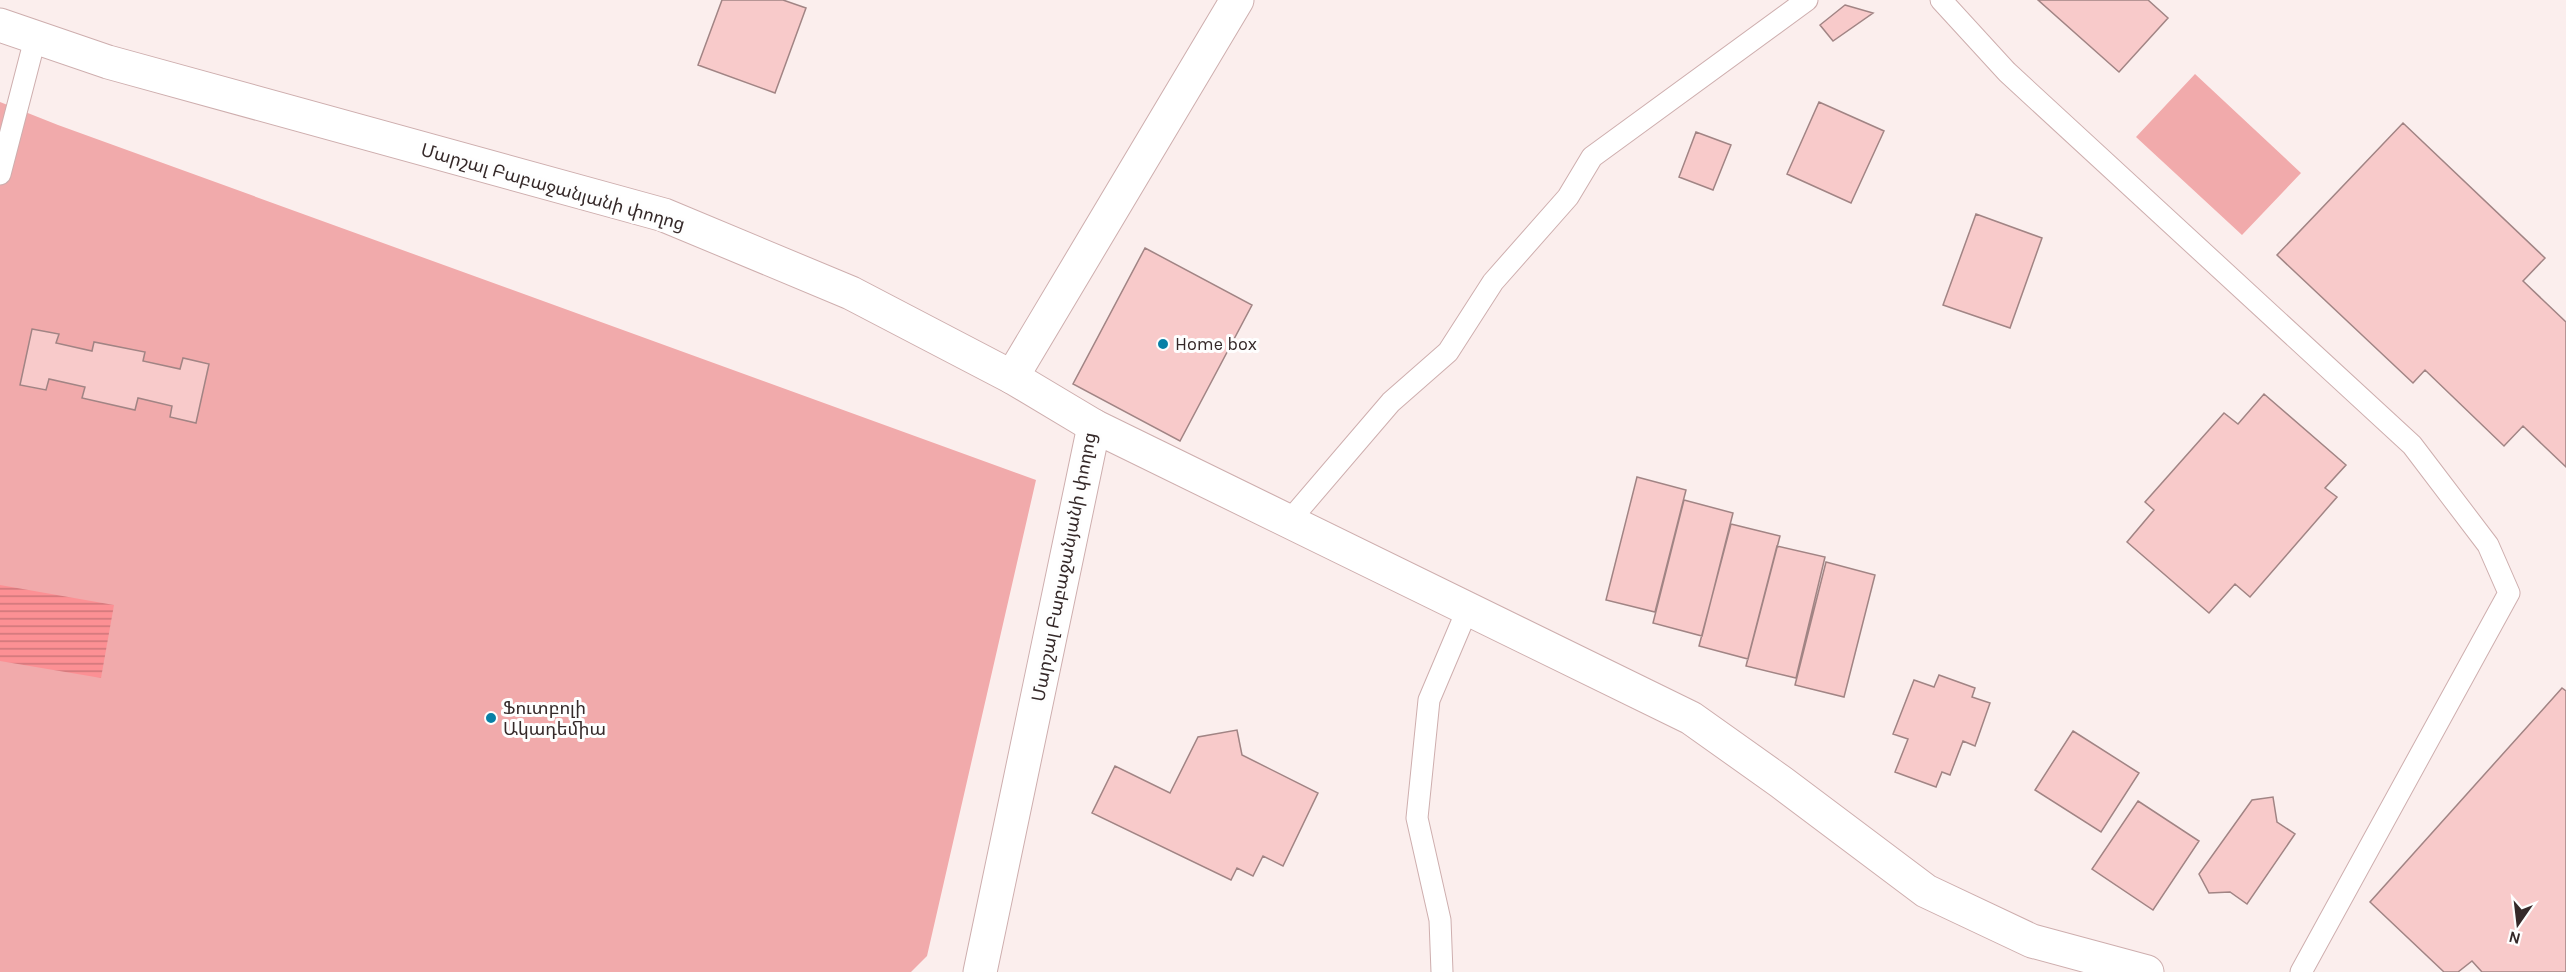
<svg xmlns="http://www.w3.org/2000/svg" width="2566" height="972" font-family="Karla,'Noto Sans Armenian',sans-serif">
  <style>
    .pitch { fill: #f1aaab }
    .water { fill: url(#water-rules) }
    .building { fill: #f8caca; stroke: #a18484; stroke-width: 1.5 }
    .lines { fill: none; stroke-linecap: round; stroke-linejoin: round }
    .lane-casing { stroke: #ceaeae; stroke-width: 23 }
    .street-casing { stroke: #ceaeae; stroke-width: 35 }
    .secondary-casing { stroke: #ceaeae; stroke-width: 35 }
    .lane { stroke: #fff; stroke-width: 21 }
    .street { stroke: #fff; stroke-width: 33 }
    .secondary { stroke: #fff; stroke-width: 33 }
    .poi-dot { fill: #0880a6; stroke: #fefefe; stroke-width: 2 }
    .labels { text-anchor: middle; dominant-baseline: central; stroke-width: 6; stroke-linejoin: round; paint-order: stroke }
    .street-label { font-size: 18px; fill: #352929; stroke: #fefefe }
    .poi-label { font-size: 18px; fill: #352929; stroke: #fefefe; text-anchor: start }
  </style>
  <defs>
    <pattern id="water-rules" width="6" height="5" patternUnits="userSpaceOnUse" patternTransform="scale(1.5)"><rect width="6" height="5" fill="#fc9094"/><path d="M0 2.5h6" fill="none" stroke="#cd7679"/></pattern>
  </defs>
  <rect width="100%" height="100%" fill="#fbeeed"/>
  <path class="pitch" d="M 2195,74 L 2301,173 L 2242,235 L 2136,137 Z
    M 0,102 L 58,125 L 1036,480 L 927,956 L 911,972 L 0,972 Z"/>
  <path class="water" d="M 0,585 L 114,605 L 101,678 L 0,661 Z"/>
  <path class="building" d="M 722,0 L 783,0 L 806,8 L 775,93 L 698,65 Z
    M 2038,0 L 2148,0 L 2168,18 L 2119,72 Z
    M 1845,5 L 1873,13 L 1833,41 L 1820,25 Z
    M 1819,102 L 1884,131 L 1851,203 L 1787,174 Z
    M 2403,123 L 2545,258 L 2523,281 L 2566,322 L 2566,467 L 2523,426 L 2504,446 L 2425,370 L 2413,383 L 2277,255 Z
    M 1696,132 L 1731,145 L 1713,190 L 1679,177 Z
    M 1976,214 L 2042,238 L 2010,328 L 1943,305 Z
    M 1145,248 L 1252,305 L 1180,441 L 1073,384 Z
    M 32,329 L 59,334 L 56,343 L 92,351 L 94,342 L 145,352 L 143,361 L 180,369 L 183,358 L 209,364 L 196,423 L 170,417 L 172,406 L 138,398 L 135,410 L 82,398 L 85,387 L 49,379 L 46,390 L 20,385 Z
    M 2264,394 L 2346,465 L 2325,488 L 2337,497 L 2250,597 L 2235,584 L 2209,613 L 2127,542 L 2154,510 L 2145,502 L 2224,413 L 2238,424 Z
    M 1637,477 L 1686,490 L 1655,612 L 1606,600 Z
    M 1684,500 L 1733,513 L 1702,636 L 1653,623 Z
    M 1731,524 L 1780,536 L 1748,659 L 1699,646 Z
    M 1777,546 L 1825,557 L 1796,678 L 1746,666 Z
    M 1826,562 L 1875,575 L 1844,697 L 1795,685 Z
    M 1939,675 L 1975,688 L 1972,697 L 1990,703 L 1975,746 L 1963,741 L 1950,775 L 1942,772 L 1936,787 L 1895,772 L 1908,739 L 1893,734 L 1914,680 L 1934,687 Z
    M 2562,688 L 2566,691 L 2566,972 L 2482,972 L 2472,961 L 2458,972 L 2444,972 L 2370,902 Z
    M 1237,730 L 1242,755 L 1318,793 L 1283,866 L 1263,856 L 1253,876 L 1237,868 L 1231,880 L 1092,813 L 1115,766 L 1170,793 L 1198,737 Z
    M 2073,731 L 2139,773 L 2101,832 L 2035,790 Z
    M 2273,797 L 2277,822 L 2295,834 L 2247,904 L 2230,892 L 2209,893 L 2199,874 L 2252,800 Z
    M 2138,801 L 2199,841 L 2153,910 L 2092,869 Z"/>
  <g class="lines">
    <g class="lane-casing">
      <path id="lane" d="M 1941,0 L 2007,72 L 2412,445 L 2488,545 L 2509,593 L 2301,972
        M 0,174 L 35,39
        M 1290,520 L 1391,402 L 1448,352 L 1493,282 L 1568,197 L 1592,157 L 1807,0
        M 1442,972 L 1440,920 L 1417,818 L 1429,700 L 1468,608"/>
    </g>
    <g class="street-casing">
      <path id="street" d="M 1012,377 L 1237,0
        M 980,972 L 1094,426 L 1691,718 L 1781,782 L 1926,891 L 2032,941 L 2147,972"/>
    </g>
    <g class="secondary-casing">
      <path id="secondary" d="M 0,25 L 108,62 L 664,215 L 851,293 L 1012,377 L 1094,426"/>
    </g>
    <use href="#lane" class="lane"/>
    <use href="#street" class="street"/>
    <use href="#secondary" class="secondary"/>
  </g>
  <g class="poi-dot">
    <circle cx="1163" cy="344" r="6"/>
    <circle cx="491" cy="718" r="6"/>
  </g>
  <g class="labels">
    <g class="street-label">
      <text transform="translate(553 187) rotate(16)">Մարշալ Բաբաջանյանի փողոց</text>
      <text transform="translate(1064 567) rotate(-79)">Մարշալ Բաբաջանյանի փողոց</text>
    </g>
    <g class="poi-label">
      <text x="1175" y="344">Home box</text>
      <text x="503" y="708">Ֆուտբոլի<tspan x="503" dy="21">Ակադեմիա</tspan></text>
    </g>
  </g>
  <g transform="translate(2518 924) rotate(194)" stroke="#fefefe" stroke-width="4.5" paint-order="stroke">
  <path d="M0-4.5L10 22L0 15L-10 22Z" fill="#352929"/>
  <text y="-9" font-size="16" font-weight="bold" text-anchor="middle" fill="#352929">N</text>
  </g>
</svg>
